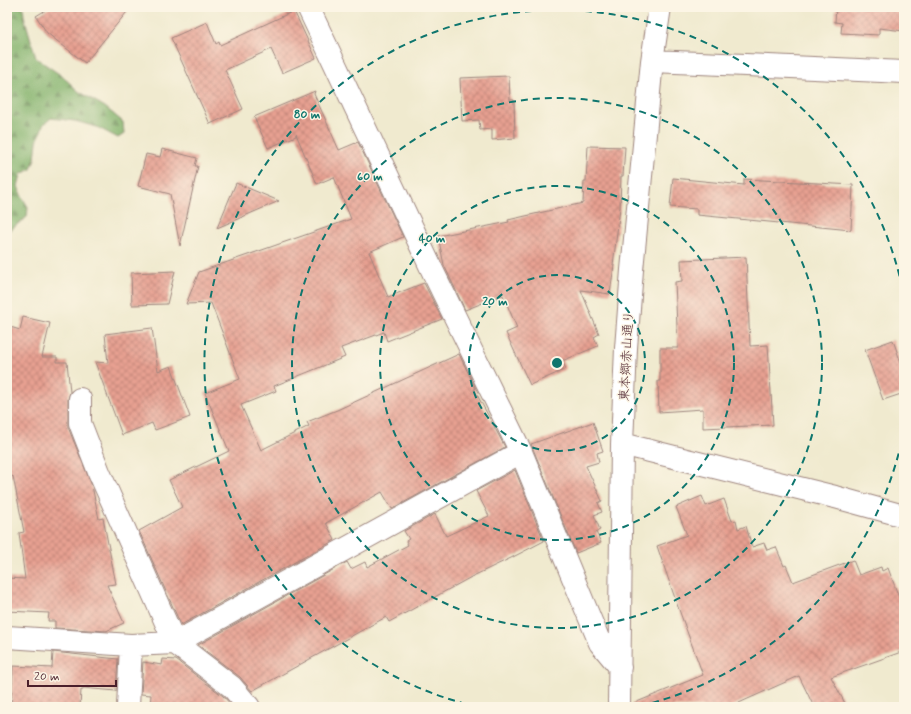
<svg xmlns="http://www.w3.org/2000/svg" width="911" height="714" font-family="Mynerve,'Klee One',sans-serif">
  <style>
    .forest { fill: url(#forest-firs); stroke: #67694c }
    .building { fill: url(#building-cross-hatch) }
    .lines { fill: none; stroke-linecap: round; stroke-linejoin: round }
    .minor-casing { stroke: #9d847d; stroke-width: 24 }
    .minor { stroke: #fff; stroke-width: 22 }
    .ring { fill: none; stroke: #0f766e; stroke-width: 2; stroke-dasharray: 7 5 }
    .labels { text-anchor: middle; dominant-baseline: central; stroke-width: 3; stroke-linejoin: round; paint-order: stroke }
    .street-label { font-size: 13px; fill: #4a1f2b; stroke: #fcf5e5 }
    .centre { fill: #0f766e; stroke: #fcf5e5; stroke-width: 2 }
    .ring-label { font-size: 12px; text-anchor: middle; font-weight: bold; fill: #0f766e; stroke: #fcf5e5; stroke-width: 3; stroke-linejoin: round; paint-order: stroke }
  </style>
  <defs>
    <pattern id="forest-firs" width="22" height="20" patternUnits="userSpaceOnUse"><rect width="22" height="20" fill="#84b36d"/><path d="M5 1l3.5 6h-7zM16 11l3.5 6h-7z" fill="#6e915a"/></pattern>
    <pattern id="building-cross-hatch" width="8" height="8" patternUnits="userSpaceOnUse"><rect width="8" height="8" fill="#e7a091"/><path d="M0 0l8 8M0 8l8-8" fill="none" stroke="#bd8277"/></pattern>
  </defs>
  <rect width="100%" height="100%" fill="#fcf5e5"/>
  <filter id="ink" filterUnits="userSpaceOnUse"><feTurbulence type="fractalNoise" baseFrequency=".025" numOctaves="2"/><feDisplacementMap in="SourceGraphic" scale="8" xChannelSelector="R" yChannelSelector="G"/><feConvolveMatrix kernelMatrix="1 2 1 2 8 2 1 2 1" color-interpolation-filters="sRGB"/></filter>
  <filter id="wash" filterUnits="userSpaceOnUse"><feTurbulence type="fractalNoise" baseFrequency=".012" numOctaves="4" result="noise"/><feDisplacementMap in="SourceGraphic" scale="16" xChannelSelector="R" yChannelSelector="G"/><feGaussianBlur stdDeviation="0.9" result="paint"/><feColorMatrix in="noise" values="0 0 0 0 0 0 0 0 0 0 0 0 0 0 0 0 0 1.4 0 .05"/><feComposite in="paint" operator="in"/></filter>
  <g filter="url(#wash)">
    <rect width="100%" height="100%" fill="#f0eacf"/>
    <path class="forest" d="M 7,7 L 23,7 L 24,16 L 36,58 L 62,76 L 78,91 L 105,107 L 123,122 L 124,134 L 118,138 L 97,127 L 75,121 L 51,118 L 43,125 L 37,142 L 35,159 L 31,169 L 21,174 L 18,186 L 21,195 L 28,207 L 27,217 L 7,232 Z"/>
    <g id="blocks">
      <path class="building" d="M 51,7 L 131,7 L 85,63 L 47,33 L 36,16 Z
        M 836,7 L 904,7 L 904,31 L 879,28 L 879,35 L 841,33 L 842,23 L 835,22 Z
        M 294,11 L 316,58 L 282,73 L 271,49 L 225,70 L 243,109 L 210,124 L 171,38 L 207,22 L 216,44 L 219,42 L 220,45 Z
        M 509,76 L 510,100 L 514,100 L 515,138 L 492,140 L 492,129 L 480,130 L 479,120 L 462,121 L 460,78 Z
        M 315,91 L 314,94 L 339,150 L 358,142 L 403,237 L 369,252 L 388,297 L 424,283 L 442,319 L 387,341 L 384,332 L 341,348 L 345,357 L 274,386 L 276,391 L 241,405 L 261,450 L 309,426 L 307,422 L 337,410 L 459,354 L 476,389 L 474,389 L 505,447 L 392,509 L 382,492 L 326,523 L 335,540 L 181,625 L 139,531 L 182,507 L 169,480 L 229,451 L 205,393 L 240,379 L 211,303 L 186,304 L 199,272 L 351,219 L 334,177 L 317,184 L 296,134 L 296,136 L 268,148 L 254,117 Z
        M 588,146 L 625,147 L 623,176 L 621,176 L 620,208 L 613,265 L 614,265 L 610,294 L 581,290 L 599,334 L 594,337 L 598,346 L 562,361 L 566,369 L 530,385 L 506,333 L 517,328 L 503,295 L 465,310 L 444,265 L 438,236 L 509,222 L 508,220 L 583,203 L 584,181 L 586,181 Z
        M 162,149 L 197,158 L 195,166 L 198,166 L 180,246 L 170,194 L 138,186 L 146,154 L 160,157 Z
        M 673,178 L 744,185 L 744,179 L 853,185 L 851,230 L 697,215 L 697,209 L 670,207 Z
        M 236,183 L 279,201 L 217,228 Z
        M 746,257 L 750,346 L 768,345 L 773,425 L 703,428 L 703,409 L 659,412 L 658,381 L 660,381 L 660,348 L 678,348 L 675,282 L 682,281 L 681,260 Z
        M 175,271 L 167,304 L 132,305 L 131,273 Z
        M 23,317 L 50,323 L 42,357 L 57,357 L 57,362 L 67,362 L 70,392 L 68,399 L 68,427 L 92,486 L 99,519 L 103,518 L 116,584 L 107,585 L 124,623 L 106,631 L 55,628 L 55,621 L 48,621 L 49,613 L 7,611 L 7,578 L 25,579 L 19,533 L 24,532 L 13,476 L 11,477 L 7,464 L 7,326 L 20,330 Z
        M 152,328 L 158,371 L 171,366 L 190,417 L 155,430 L 152,423 L 122,435 L 95,362 L 108,363 L 105,334 Z
        M 893,340 L 904,372 L 904,393 L 883,400 L 865,350 Z
        M 593,422 L 603,451 L 597,453 L 599,462 L 586,466 L 602,501 L 598,503 L 602,512 L 594,515 L 600,530 L 596,532 L 601,543 L 576,553 L 531,444 Z
        M 515,470 L 544,541 L 511,558 L 473,576 L 389,622 L 386,617 L 252,691 L 240,677 L 198,645 L 347,562 L 351,569 L 365,562 L 367,567 L 408,545 L 406,541 L 409,539 L 404,531 L 435,514 L 446,536 L 489,516 L 476,491 Z
        M 702,496 L 706,506 L 724,499 L 732,521 L 736,520 L 738,529 L 746,526 L 752,547 L 764,543 L 767,550 L 776,547 L 784,566 L 786,565 L 793,582 L 853,560 L 859,575 L 881,567 L 882,571 L 888,568 L 904,611 L 904,651 L 831,677 L 847,707 L 814,707 L 799,676 L 730,707 L 632,707 L 632,704 L 703,675 L 678,607 L 657,546 L 687,535 L 676,507 Z
        M 53,652 L 118,659 L 116,691 L 83,688 L 83,690 L 81,690 L 80,707 L 11,707 L 13,666 L 52,668 Z
        M 163,659 L 176,660 L 223,696 L 233,707 L 150,707 L 151,695 L 141,694 L 143,662 L 162,665 Z"/>
    </g>
  </g>
  <g filter="url(#ink)">
    <use href="#blocks" fill-opacity="0" stroke="#9d847d" stroke-width="1"/>
    <g class="lines">
      <g class="minor-casing">
        <path id="minor" d="M 308,7 L 434,274 L 521,452 L 600,643 L 620,667
          M 652,61 L 904,72
          M 80,399 L 80,423 L 99,472 L 175,643 L 232,687 L 249,707
          M 622,444 L 835,497 L 904,516
          M 7,637 L 131,645 L 175,643 L 521,452
          M 128,707 L 131,645
          M 619,707 L 622,444 L 626,348 L 632,270 L 652,61 L 660,7"/>
      </g>
      <use href="#minor" class="minor"/>
    </g>
  </g>
  <g class="ring">
    <circle cx="557" cy="363" r="88"/>
    <circle cx="557" cy="363" r="177"/>
    <circle cx="557" cy="363" r="265"/>
    <path d="M904 430A353 353 0 0 1 636 707M478 707A353 353 0 1 1 904 296"/>
  </g>
  <g class="labels">
    <g class="street-label">
      <text transform="translate(627 356) rotate(-87)">東本郷赤山通り</text>
    </g>
  </g>
  <circle cx="557" cy="363" r="6" class="centre"/>
  <g class="ring-label">
    <text x="307" y="118">80 m</text>
    <text x="370" y="180">60 m</text>
    <text x="432" y="242">40 m</text>
    <text x="495" y="305">20 m</text>
  </g>
  <rect width="911" height="714" fill="none" stroke="#fcf5e5" stroke-width="24"/>
  <path d="M28 680v6h88v-6" fill="none" stroke="#4a1f2b" stroke-width="2"/>
  <text x="34" y="680" font-size="12" fill="#4a1f2b" stroke="#fcf5e5" stroke-width="3" paint-order="stroke">20 m</text>
</svg>
